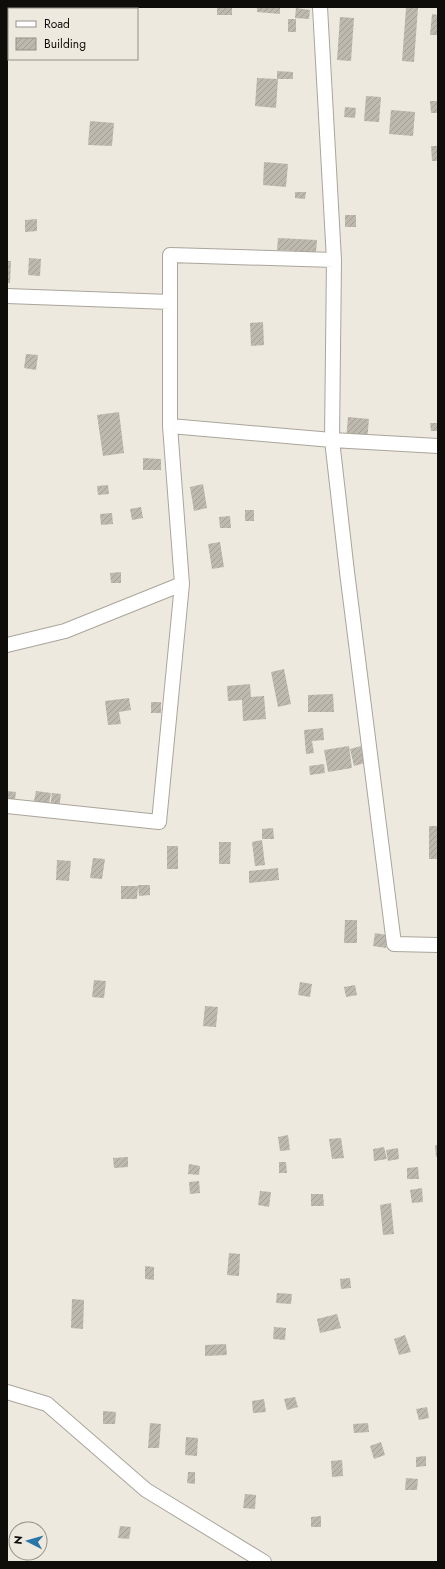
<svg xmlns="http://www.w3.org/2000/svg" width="445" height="1569" font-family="Jost,sans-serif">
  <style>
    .building { fill: url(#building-hatch) }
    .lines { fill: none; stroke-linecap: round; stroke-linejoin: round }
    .street-casing { stroke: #aaa59b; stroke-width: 16 }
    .street { stroke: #fff; stroke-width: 14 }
  </style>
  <defs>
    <pattern id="building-hatch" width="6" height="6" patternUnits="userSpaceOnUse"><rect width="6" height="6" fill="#beb9ae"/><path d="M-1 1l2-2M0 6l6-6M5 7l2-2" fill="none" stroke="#a29e94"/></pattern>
  </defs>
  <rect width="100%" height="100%" fill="#eee9de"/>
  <path class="building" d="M 217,7 L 232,7 L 232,15 L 217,15 Z
    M 257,7 L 280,7 L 280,14 L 257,12 Z
    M 296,8 L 310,10 L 309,19 L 295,18 Z
    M 406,8 L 418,8 L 414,62 L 402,61 Z
    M 432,14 L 438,15 L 438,35 L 430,35 Z
    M 340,17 L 354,18 L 351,61 L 337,60 Z
    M 288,19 L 296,19 L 296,32 L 288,32 Z
    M 277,71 L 293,72 L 293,79 L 277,79 Z
    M 257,78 L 278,79 L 276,108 L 255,106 Z
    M 366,96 L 381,97 L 379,122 L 364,121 Z
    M 430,101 L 438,101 L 438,113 L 431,113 Z
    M 345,107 L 356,108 L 355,118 L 344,117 Z
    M 391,110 L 415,112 L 413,136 L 389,134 Z
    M 90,121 L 114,123 L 112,146 L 88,145 Z
    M 431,146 L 438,146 L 438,161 L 432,161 Z
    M 264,162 L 288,164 L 286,187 L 263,185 Z
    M 295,192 L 306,192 L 305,199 L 295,198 Z
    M 345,215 L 356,215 L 356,227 L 345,227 Z
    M 37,219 L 37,231 L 25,232 L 25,220 Z
    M 278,238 L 317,240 L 316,252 L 277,250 Z
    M 29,258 L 41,259 L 40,276 L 28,275 Z
    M 7,261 L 11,261 L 10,283 L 7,283 Z
    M 263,322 L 264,345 L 251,346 L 250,323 Z
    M 26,354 L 38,355 L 36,370 L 24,368 Z
    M 119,412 L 124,453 L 103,456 L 97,415 Z
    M 348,417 L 369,419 L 367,441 L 346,440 Z
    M 430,423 L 438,423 L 438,431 L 431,431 Z
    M 143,458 L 161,459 L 161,470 L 143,470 Z
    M 203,484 L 207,508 L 194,511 L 190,487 Z
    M 108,485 L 109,494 L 98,495 L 97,486 Z
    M 141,507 L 143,518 L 132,520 L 130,509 Z
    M 245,510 L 254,510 L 254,521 L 245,521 Z
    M 112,513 L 113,524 L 101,525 L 100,514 Z
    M 230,516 L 231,528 L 220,528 L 219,517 Z
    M 220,542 L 224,567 L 212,569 L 208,544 Z
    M 121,572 L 121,583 L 111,583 L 110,573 Z
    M 284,669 L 291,704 L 278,707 L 271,672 Z
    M 250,684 L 251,697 L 264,696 L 266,719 L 243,721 L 242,700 L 228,701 L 227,686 Z
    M 333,694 L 334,712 L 308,712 L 308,695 Z
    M 129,698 L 131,710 L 119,712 L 121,724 L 108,725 L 105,701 Z
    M 151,702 L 161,702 L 161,713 L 151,713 Z
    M 323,728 L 324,740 L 312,741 L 314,753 L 306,754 L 304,730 Z
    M 349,746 L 352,768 L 328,772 L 324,750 Z
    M 361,746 L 365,763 L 354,766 L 350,749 Z
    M 324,764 L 325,773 L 310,775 L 309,766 Z
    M 7,791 L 16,792 L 14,807 L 7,806 Z
    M 36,791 L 51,793 L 48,809 L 33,806 Z
    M 52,793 L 61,794 L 59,809 L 50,808 Z
    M 429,826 L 438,826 L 438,859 L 429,859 Z
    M 273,828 L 274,839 L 262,839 L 262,829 Z
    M 262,840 L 265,865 L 255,866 L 252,842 Z
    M 219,842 L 231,842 L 230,864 L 219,864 Z
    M 167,846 L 178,846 L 178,869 L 167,869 Z
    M 93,858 L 105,859 L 102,879 L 90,878 Z
    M 57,860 L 71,861 L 69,881 L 56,880 Z
    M 278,868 L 279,880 L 249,883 L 249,871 Z
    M 138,885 L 150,885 L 150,895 L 139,896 Z
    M 121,886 L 138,886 L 137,899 L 121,899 Z
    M 345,920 L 357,920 L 357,943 L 344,943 Z
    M 375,933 L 387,935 L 386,948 L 373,946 Z
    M 94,980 L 106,981 L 104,998 L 92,997 Z
    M 300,982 L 312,984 L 310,997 L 298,995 Z
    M 355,985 L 357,995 L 346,997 L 344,987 Z
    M 205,1006 L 218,1007 L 216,1027 L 203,1026 Z
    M 288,1135 L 290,1150 L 280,1151 L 278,1137 Z
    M 341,1138 L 344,1158 L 332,1159 L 329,1139 Z
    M 435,1145 L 438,1145 L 438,1157 L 436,1157 Z
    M 384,1147 L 387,1159 L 374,1161 L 373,1149 Z
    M 398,1148 L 399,1159 L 388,1161 L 386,1150 Z
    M 128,1157 L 128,1167 L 114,1168 L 113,1158 Z
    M 279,1162 L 286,1162 L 287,1173 L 279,1173 Z
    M 189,1164 L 200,1166 L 199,1175 L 188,1174 Z
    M 418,1167 L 419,1179 L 407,1179 L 407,1168 Z
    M 199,1181 L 200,1193 L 190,1194 L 189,1182 Z
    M 422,1188 L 423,1202 L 412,1203 L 410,1190 Z
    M 260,1191 L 271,1192 L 269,1207 L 258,1205 Z
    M 311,1194 L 323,1194 L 324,1206 L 311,1206 Z
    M 391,1203 L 394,1234 L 383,1235 L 380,1205 Z
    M 229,1253 L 240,1254 L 239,1276 L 227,1275 Z
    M 145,1266 L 154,1267 L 154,1280 L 145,1279 Z
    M 350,1278 L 351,1288 L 341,1289 L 340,1279 Z
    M 277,1293 L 292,1294 L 291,1304 L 276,1303 Z
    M 72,1299 L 84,1300 L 83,1329 L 71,1328 Z
    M 337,1314 L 341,1328 L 320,1333 L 317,1319 Z
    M 274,1327 L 286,1328 L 285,1340 L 273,1339 Z
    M 405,1335 L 411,1352 L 399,1355 L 394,1339 Z
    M 226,1344 L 227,1355 L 205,1356 L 205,1345 Z
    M 295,1397 L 298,1407 L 287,1410 L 284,1399 Z
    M 264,1399 L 266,1412 L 253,1413 L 252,1401 Z
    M 427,1407 L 429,1418 L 419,1420 L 416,1409 Z
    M 103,1411 L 116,1412 L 115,1424 L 103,1424 Z
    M 150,1423 L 161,1424 L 159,1448 L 148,1448 Z
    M 368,1423 L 369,1432 L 354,1433 L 353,1424 Z
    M 186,1437 L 198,1438 L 197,1456 L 185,1455 Z
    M 381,1442 L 385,1455 L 374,1459 L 370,1446 Z
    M 426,1456 L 426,1466 L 416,1467 L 416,1457 Z
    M 342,1460 L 343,1476 L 332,1477 L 331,1461 Z
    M 188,1472 L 195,1472 L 195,1484 L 187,1483 Z
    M 406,1478 L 418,1479 L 417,1490 L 405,1490 Z
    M 245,1494 L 256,1495 L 255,1509 L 243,1508 Z
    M 321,1516 L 321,1527 L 311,1527 L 311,1517 Z
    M 120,1526 L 131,1527 L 129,1539 L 118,1538 Z"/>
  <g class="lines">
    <g class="street-casing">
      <path id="street" d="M 320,7 L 334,260 L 332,440 L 347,572 L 394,944 L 438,945
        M 7,296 L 170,302
        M 170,426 L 332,440 L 438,446
        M 7,645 L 65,631 L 182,584
        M 7,806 L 159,822 L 182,584 L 170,426 L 170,255 L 334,260
        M 7,1392 L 47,1404 L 146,1490 L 264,1562"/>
    </g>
    <use href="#street" class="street"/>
  </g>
  <rect width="445" height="1569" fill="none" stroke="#0e0d09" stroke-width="16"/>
  <rect x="8" y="8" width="130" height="52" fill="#eee9de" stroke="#949189"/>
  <rect x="16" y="21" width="20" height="6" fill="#ffffff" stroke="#949189"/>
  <text x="44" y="28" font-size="12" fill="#0e0d09">Road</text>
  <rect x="16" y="38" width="20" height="12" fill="url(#building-hatch)" stroke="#949189"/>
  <text x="44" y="48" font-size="12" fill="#0e0d09">Building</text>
  <g transform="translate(28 1541) rotate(276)"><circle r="19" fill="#eee9de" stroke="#949189"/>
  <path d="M0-3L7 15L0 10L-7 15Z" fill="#2875a7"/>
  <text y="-6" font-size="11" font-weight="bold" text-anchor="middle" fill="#0e0d09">N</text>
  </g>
</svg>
